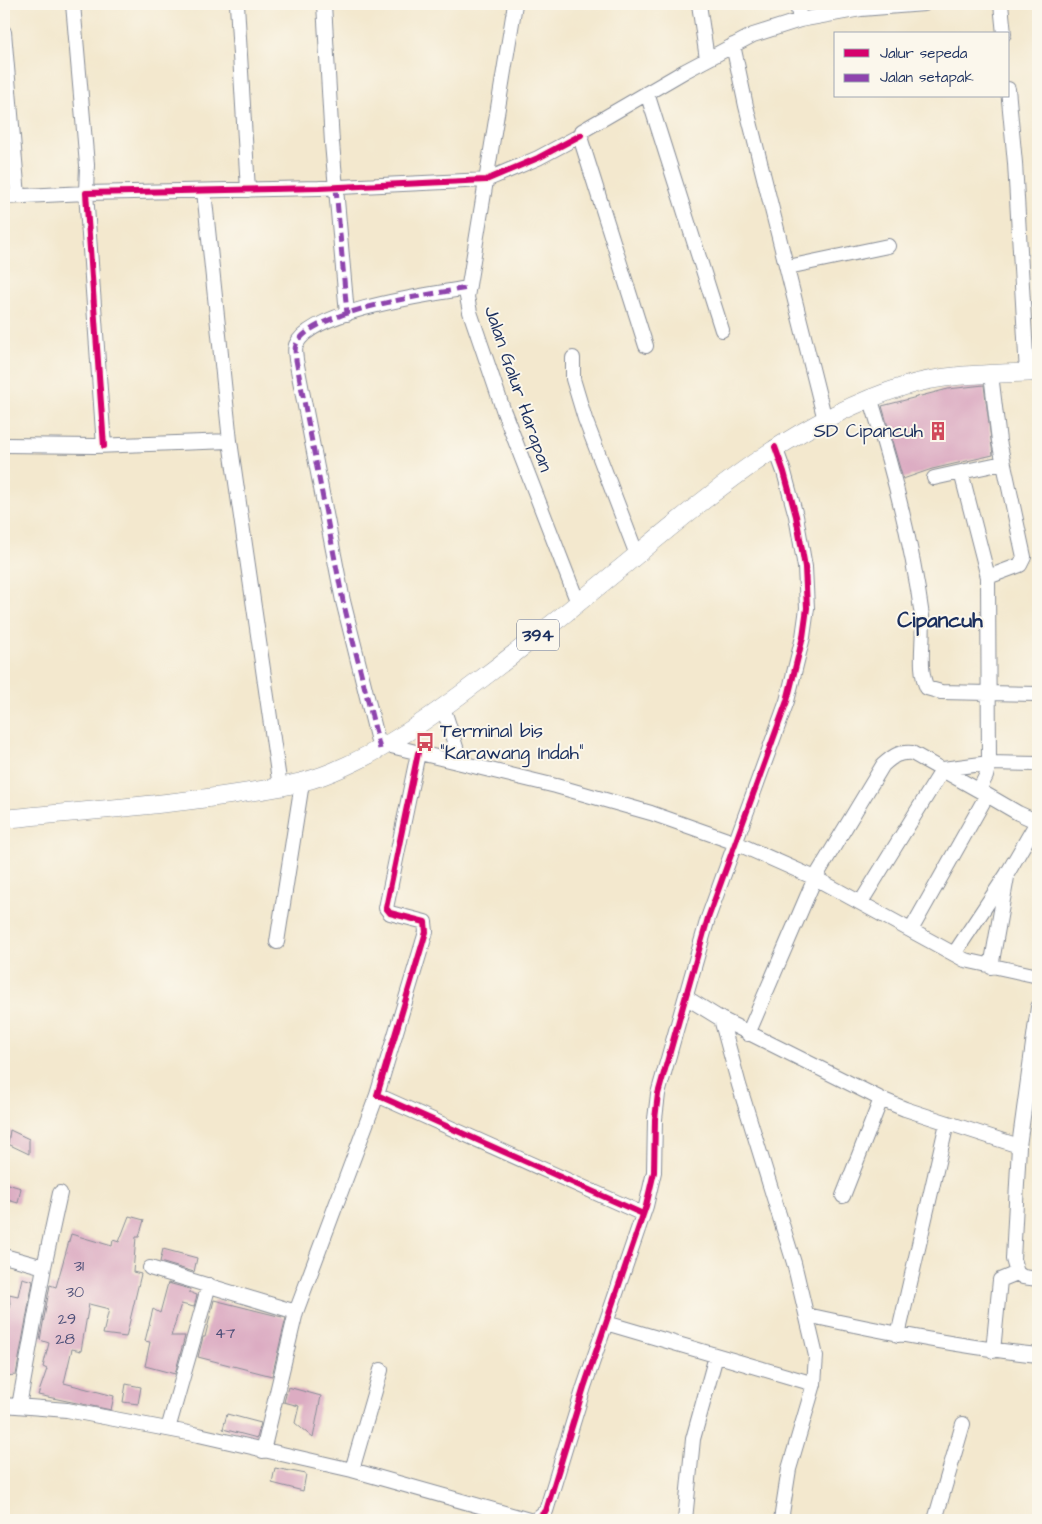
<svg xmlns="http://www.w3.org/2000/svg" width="1042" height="1524" font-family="'Architects Daughter',sans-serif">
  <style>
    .building { fill: #dcacc2 }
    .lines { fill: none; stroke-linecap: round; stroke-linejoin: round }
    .minor-casing { stroke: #878c96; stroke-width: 16 }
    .major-casing { stroke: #878c96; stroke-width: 19 }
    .minor { stroke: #fff; stroke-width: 14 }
    .major { stroke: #fff; stroke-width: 18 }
    .quiet { stroke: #8e44ad; stroke-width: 5; stroke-dasharray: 10 5; stroke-linecap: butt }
    .cycleway-casing { stroke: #fbf7ec; stroke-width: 9 }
    .cycleway { stroke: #d6006c; stroke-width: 6 }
    .labels { text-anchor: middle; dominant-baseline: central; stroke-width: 4; stroke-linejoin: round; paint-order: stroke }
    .number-label { font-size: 16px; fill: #4b4e77 }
    .shield { fill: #fbf7ec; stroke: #5e6b89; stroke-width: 1 }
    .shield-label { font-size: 18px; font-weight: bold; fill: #1b2f5e }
    .street-label { font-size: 19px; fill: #1b2f5e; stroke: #fbf7ec }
    .poi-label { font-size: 19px; fill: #1b2f5e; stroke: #fbf7ec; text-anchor: end }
    .quarter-label { font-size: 21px; font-weight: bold; fill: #1b2f5e; stroke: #fbf7ec }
  </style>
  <rect width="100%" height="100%" fill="#fbf7ec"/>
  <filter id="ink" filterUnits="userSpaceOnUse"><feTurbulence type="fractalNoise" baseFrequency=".02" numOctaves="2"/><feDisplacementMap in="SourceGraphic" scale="10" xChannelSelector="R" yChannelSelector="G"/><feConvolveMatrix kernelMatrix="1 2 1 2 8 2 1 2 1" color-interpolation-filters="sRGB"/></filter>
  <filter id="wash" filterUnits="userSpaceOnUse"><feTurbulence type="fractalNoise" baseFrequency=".0096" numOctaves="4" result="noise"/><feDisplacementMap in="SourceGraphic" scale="20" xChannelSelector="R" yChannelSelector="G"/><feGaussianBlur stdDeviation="1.12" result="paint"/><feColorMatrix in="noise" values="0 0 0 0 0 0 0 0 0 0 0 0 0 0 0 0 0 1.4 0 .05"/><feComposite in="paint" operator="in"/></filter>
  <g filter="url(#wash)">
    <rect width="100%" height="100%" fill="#f3e8ce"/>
    <g id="blocks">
      <path class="building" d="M 984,385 L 993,455 L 932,469 L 903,479 L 882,406 L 948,389 Z
        M 10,1130 L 29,1139 L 29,1154 L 8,1144 Z
        M 4,1183 L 21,1188 L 18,1203 L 4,1199 Z
        M 129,1216 L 144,1220 L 139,1237 L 136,1237 L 133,1272 L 141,1274 L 126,1337 L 103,1334 L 109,1309 L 89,1304 L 81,1351 L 72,1349 L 64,1383 L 114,1396 L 111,1410 L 38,1395 L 47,1369 L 43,1367 L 49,1343 L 40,1340 L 50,1285 L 56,1287 L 71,1234 L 112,1246 L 113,1240 L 119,1242 Z
        M 163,1249 L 197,1258 L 194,1272 L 160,1262 Z
        M 22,1278 L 33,1281 L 16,1375 L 4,1376 L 4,1326 L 10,1304 L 9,1294 L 18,1296 Z
        M 168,1283 L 190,1289 L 189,1292 L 197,1295 L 194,1307 L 181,1304 L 171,1336 L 185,1336 L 175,1374 L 145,1366 L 150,1342 L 145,1341 L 153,1309 L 160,1313 Z
        M 214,1300 L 286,1318 L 272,1376 L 198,1357 L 203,1337 L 205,1337 Z
        M 126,1384 L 141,1387 L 138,1404 L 123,1402 Z
        M 288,1387 L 321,1396 L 313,1438 L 295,1423 L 299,1406 L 284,1402 Z
        M 227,1414 L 261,1423 L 257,1438 L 223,1429 Z
        M 275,1468 L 306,1474 L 303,1491 L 272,1483 Z"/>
    </g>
  </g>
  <g filter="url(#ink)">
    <use href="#blocks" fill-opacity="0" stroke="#878c96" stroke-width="1"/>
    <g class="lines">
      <g class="minor-casing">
        <path id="minor" d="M 237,4 L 248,190
          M 324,4 L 332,143 L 347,314
          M 515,4 L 467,297 L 470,312 L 504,412 L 578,603
          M 699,4 L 707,59
          M 797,4 L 800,20
          M 1001,4 L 1004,34
          M 4,32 L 18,196
          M 733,45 L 746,106 L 825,420
          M 1008,89 L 1015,163 L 1027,373
          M 647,93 L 722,330
          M 204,191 L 230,441 L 280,787
          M 4,197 L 86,193 L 87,165 L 73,4
          M 788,267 L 888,246
          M 646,346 L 581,140 L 582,131 L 685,71 L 753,35 L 800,20 L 861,9 L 924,4
          M 573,358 L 573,379 L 585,419 L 637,555
          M 871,400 C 893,470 912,543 922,616 C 925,639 917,667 927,688 L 941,692 L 1038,694
          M 4,445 L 95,446 L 230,441
          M 104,446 L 86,193 L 319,188 L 486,180 L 538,158 L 581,135
          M 934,478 L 961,472
          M 988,577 L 961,472 L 1003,463
          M 387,745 L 461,763 L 443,707
          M 380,749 L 343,601 L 296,360 C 296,356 294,350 296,345 C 311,310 432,294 468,288
          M 418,753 L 386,908 L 390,913 L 425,922 L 426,932 L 377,1095 L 643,1214
          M 461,763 L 556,786 L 651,813 L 736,843 L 815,878 L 965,960 L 1038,976
          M 979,790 L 986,776 L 989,763 L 988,577 L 1020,565 L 1024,557 L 999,441 L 991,374
          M 861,902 L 943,769 L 989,763 L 1038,764
          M 911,930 L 987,795 L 1018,813 L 1038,822
          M 277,942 L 302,783
          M 954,954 L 1007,874 L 1037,822
          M 991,967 L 1007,877
          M 687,998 L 721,1019 L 881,1099 L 905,1109 L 1019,1146
          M 1038,1007 L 1019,1146 L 1013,1259 L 1017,1273 L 1023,1277 L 1038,1279
          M 721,1019 L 739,1085 L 794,1263 L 816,1356 L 814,1384 L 789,1469 L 781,1520
          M 748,1034 L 815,878 L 883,765 C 893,756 898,752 912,753 L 987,795
          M 843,1196 L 881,1099
          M 4,1256 L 44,1267 L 19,1406
          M 44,1267 L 60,1193
          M 150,1268 L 296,1312 L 263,1451
          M 296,1312 L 377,1095
          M 807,1315 C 884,1332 960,1347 1038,1355
          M 606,1323 L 814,1384
          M 898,1335 L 947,1123
          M 993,1351 L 1000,1280 L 1017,1273
          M 4,1405 L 67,1410 L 199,1435 L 352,1470 L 529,1520
          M 168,1429 L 209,1285
          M 352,1470 L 381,1370
          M 535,1520 L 546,1511 L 584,1387 L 646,1206 L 654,1172 L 655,1119 L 658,1094 L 708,918 L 787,701 L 803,637 L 807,608 L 805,567 L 796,516 L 784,472 L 775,447
          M 685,1520 L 693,1439 L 716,1356
          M 935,1520 L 963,1424"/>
      </g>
      <g class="major-casing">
        <path id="major" d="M 4,819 C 81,811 159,806 236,794 C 268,789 301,785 332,772 C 386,750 434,715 480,680 C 530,642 579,603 627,563 C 713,492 796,420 905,386 C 948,373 994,374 1038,372"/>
      </g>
      <use href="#minor" class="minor"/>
      <use href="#major" class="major"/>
      <path class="quiet" d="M 336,188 L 347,314
        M 380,749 L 343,601 L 296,360 C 296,356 294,350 296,345 C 311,310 432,294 468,288"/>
      <g class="cycleway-casing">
        <path id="cycleway" d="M 104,446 L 86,193 L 319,188 L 486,180 L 538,158 L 581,135
          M 418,753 L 386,908 L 390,913 L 425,922 L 426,932 L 377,1095 L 643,1214
          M 535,1520 L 546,1511 L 584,1387 L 646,1206 L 654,1172 L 655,1119 L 658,1094 L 708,918 L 787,701 L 803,637 L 807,608 L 805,567 L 796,516 L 784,472 L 775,447"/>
      </g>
      <use href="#cycleway" class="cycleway"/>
    </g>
  </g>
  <defs>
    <g id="building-bare" transform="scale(1.5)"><path d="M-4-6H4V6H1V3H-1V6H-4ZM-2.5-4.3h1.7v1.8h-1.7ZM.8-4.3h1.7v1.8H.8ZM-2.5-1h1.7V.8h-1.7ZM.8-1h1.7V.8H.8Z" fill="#d1495b" stroke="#fbf7ec" stroke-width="2.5" paint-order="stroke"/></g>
    <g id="bus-bare" transform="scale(1.5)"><path d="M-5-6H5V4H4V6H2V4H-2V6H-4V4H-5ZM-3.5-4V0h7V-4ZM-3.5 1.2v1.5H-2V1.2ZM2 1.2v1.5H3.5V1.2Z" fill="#d1495b" stroke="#fbf7ec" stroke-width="2.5" paint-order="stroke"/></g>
  </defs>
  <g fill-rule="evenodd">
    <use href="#building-bare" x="938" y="431"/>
    <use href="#bus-bare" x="425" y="742"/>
  </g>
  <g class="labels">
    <g class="number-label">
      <text x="79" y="1266">31</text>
      <text x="75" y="1292">30</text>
      <text x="67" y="1319">29</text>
      <text x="225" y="1333">47</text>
      <text x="65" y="1339">28</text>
    </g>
    <rect class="shield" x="517" y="619.5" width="42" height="31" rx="4"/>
    <g class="shield-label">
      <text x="538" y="635">394</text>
    </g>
    <g class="street-label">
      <text transform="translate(518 389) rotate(71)">Jalan Galur Harapan</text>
    </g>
    <g class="poi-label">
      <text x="923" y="431">SD Cipancuh</text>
      <text x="440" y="731" text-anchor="start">Terminal bis<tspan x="440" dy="22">"Karawang Indah"</tspan></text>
    </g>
    <g class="quarter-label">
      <text x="940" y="620">Cipancuh</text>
    </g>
  </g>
  <rect width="1042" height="1524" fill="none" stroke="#fbf7ec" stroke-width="20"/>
  <rect x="834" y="32" width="175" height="65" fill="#fbf7ec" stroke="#a1a7b3"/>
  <rect x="844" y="49" width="25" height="8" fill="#d6006c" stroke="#a1a7b3"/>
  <text x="880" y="58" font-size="15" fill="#1b2f5e">Jalur sepeda</text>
  <rect x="844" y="74" width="25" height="8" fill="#8e44ad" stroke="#a1a7b3"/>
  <text x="880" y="82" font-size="15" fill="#1b2f5e">Jalan setapak</text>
</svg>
